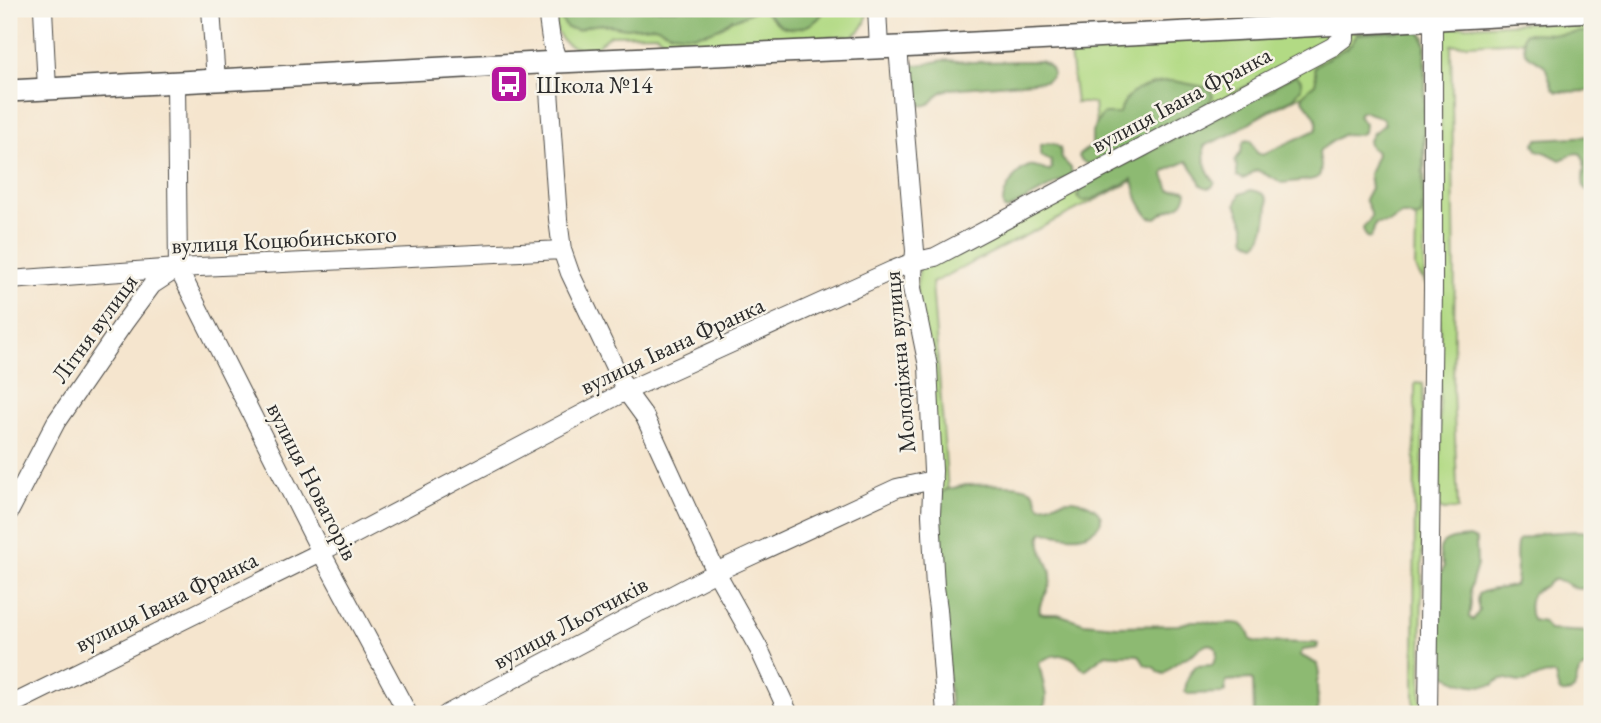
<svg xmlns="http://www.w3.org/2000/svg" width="1601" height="723" font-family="'EB Garamond',serif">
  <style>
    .green { fill: #b2da84; stroke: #6e8258; stroke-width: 2 }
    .forest { fill: #8dba72; stroke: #5c724e; stroke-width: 2 }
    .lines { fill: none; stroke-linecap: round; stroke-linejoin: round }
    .minor-casing { stroke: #494743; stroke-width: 20 }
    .tertiary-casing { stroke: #494743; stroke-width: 24 }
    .minor { stroke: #fff; stroke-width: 18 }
    .tertiary { stroke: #fff; stroke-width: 21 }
    .labels { text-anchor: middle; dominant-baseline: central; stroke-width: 5; stroke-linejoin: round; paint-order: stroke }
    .poi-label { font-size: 24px; fill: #2b2b2b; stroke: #f7f3e8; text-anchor: start }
    .street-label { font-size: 24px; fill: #2b2b2b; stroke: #f7f3e8 }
  </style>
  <rect width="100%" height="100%" fill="#f7f3e8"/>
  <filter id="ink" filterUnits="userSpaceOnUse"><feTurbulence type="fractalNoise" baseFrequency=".0143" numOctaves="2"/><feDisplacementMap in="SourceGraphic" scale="14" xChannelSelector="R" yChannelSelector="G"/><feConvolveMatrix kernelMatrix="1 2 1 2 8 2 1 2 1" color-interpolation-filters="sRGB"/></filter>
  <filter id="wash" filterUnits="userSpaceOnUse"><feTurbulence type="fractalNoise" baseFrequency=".00686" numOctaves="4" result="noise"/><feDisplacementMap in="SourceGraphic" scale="28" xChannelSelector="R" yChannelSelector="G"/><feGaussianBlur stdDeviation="1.57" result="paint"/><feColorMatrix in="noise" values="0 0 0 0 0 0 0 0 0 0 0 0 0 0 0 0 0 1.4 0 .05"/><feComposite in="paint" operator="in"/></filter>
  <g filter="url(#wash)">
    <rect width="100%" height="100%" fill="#f5e5ce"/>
    <path class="green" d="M 555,9 L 867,9 C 867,22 864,29 853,36 L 672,47 L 656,34 L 610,35 L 593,49 L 581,49 L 571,46 L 563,41 L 557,32 Z
      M 1592,19 L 1592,37 L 1451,45 L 1455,270 L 1453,390 L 1458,509 L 1444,510 L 1439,508 L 1441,33 L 1444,30 L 1450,27 Z
      M 1417,29 L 1425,36 L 1426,44 L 1424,282 L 1415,268 L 1420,59 L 1373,59 L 932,283 L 965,714 L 916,289 L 920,264 L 1351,32 Z
      M 1331,31 L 1335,38 L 1100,165 L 1094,103 L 1076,103 L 1069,46 Z
      M 1415,383 L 1423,384 L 1421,714 L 1414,714 Z"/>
    <path class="forest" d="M 562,9 L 758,9 L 737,19 L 732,19 L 720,28 L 709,32 L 693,35 L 671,33 L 655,26 L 626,28 L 601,24 L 588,26 L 578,30 L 567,28 L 560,18 Z
      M 760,9 L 825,9 C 818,24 799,33 782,26 C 773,22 769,12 760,9 Z
      M 1416,30 L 1421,33 L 1425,44 L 1422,212 L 1421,216 L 1415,218 L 1408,215 L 1401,215 L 1389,223 L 1375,224 L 1373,233 L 1370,238 L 1366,237 L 1363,229 L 1364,226 C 1377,216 1369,210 1365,199 L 1371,188 L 1369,174 L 1377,154 L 1376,151 L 1371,148 L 1368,142 L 1373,133 L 1385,124 L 1382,118 L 1363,111 L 1359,113 L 1358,116 L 1365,124 L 1364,132 L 1358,135 L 1346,134 L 1342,135 L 1320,150 L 1319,154 L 1321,165 L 1320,174 L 1317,178 L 1309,180 L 1282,183 L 1257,170 C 1251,171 1251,177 1243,179 L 1237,176 L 1237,167 L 1235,161 L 1241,152 L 1243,143 L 1245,141 L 1251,140 L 1257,153 L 1262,155 L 1316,130 C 1321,117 1308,109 1302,98 L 1306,91 L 1315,84 L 1316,79 L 1314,68 L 1317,64 L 1348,47 L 1352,43 L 1357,34 Z
      M 1592,31 L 1592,91 L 1557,92 L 1553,89 L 1545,66 C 1530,54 1523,59 1523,36 L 1525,33 L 1561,34 Z
      M 946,60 L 971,62 L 1040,61 C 1047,64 1051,66 1053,74 L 1050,78 L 1045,81 L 950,89 C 946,90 942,91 939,94 C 935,97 933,104 926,105 C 906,109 907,82 909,69 L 913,65 C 924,65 935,61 946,60 Z
      M 1295,75 L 1301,80 L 1301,88 L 1293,99 L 1268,111 L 1231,134 L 1204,146 C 1204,158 1205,172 1215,182 L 1212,187 L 1207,188 L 1201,185 L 1197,175 L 1187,161 L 1165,171 L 1164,175 L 1170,190 C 1176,191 1181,187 1187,191 C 1185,207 1178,205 1166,211 C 1164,212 1158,216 1156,218 L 1149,217 C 1146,213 1138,201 1137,196 C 1135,190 1135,185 1132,179 C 1123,184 1089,204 1081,201 C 1080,201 1079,198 1077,197 L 1079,192 L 1085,185 L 1220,115 L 1234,111 L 1242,103 L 1251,98 L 1265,94 L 1271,91 L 1276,85 Z
      M 1166,81 L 1174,81 L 1209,88 L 1213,96 L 1208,104 L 1094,164 C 1087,165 1083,163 1079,157 L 1080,154 L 1092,145 L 1092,132 L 1101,116 L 1104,114 L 1118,114 C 1122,109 1123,102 1127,98 C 1138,86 1151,85 1166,81 Z
      M 1592,136 L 1592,192 L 1585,189 C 1579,177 1589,166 1581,154 C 1573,151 1567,158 1560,160 L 1547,153 L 1537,150 L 1534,144 L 1538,139 Z
      M 1048,143 L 1054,144 L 1060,148 L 1062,159 L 1071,168 L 1072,175 L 1007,210 L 1004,209 C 999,196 1015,172 1027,167 C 1035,163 1041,170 1049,171 L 1052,168 L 1051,161 L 1041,156 L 1040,151 L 1041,145 Z
      M 1251,190 C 1256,191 1263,192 1266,197 C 1271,206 1264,236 1258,243 L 1255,244 L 1246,240 L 1245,236 L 1245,225 L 1236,204 L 1240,194 Z
      M 966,485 C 979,485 1025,482 1033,491 C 1037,495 1037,502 1040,506 C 1051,506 1060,499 1072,500 C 1092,502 1116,518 1089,533 C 1075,540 1058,534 1044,532 L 1041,535 C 1038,555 1053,564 1051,580 C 1050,593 1037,601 1040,613 L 1044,614 L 1058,614 L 1084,623 L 1116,626 L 1178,625 L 1192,621 L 1202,621 L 1216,624 L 1232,623 L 1241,624 L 1247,629 L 1251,640 L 1257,642 L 1315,643 L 1318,644 L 1317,648 L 1303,650 L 1300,655 L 1317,664 L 1319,673 L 1317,683 L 1318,714 L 1254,714 L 1253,681 L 1251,679 L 1226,681 L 1225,691 L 1222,693 L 1188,694 L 1185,691 C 1186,682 1189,672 1196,666 L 1212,665 C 1215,661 1218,655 1216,649 C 1210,637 1198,651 1192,654 C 1179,662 1175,662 1164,674 L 1158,672 L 1155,668 L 1145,665 L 1139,655 C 1128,654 1117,656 1106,654 L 1085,670 C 1079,666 1078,661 1072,658 C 1062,652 1047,656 1039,663 L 1046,696 L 1044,714 L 951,714 L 941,587 L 939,497 L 945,490 Z
      M 1579,531 L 1587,532 L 1592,535 L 1592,585 C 1572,596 1570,580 1556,580 C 1552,579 1550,582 1547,585 C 1544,587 1540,588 1537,590 C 1528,596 1528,611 1532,620 L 1543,622 L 1549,630 L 1592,632 L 1592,667 C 1576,668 1578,677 1574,690 C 1557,699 1558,688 1555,675 C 1542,671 1534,682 1521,682 C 1509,682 1503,673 1493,685 C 1472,688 1455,683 1438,670 L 1437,668 L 1440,596 L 1442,589 C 1437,580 1441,575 1444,566 C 1435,548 1440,540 1459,538 C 1467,537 1470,536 1476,540 L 1477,565 L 1470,588 L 1471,604 L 1469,617 L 1473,620 L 1479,611 L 1477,601 L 1478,594 C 1490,587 1503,590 1515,585 C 1520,570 1513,555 1518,540 L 1543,533 Z"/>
  </g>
  <g filter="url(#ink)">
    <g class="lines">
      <g class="minor-casing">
        <path id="minor" d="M 43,9 L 47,89
          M 211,9 L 216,81
          M 548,9 C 548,28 551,44 558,62
          M 877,9 L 879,48
          M 898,47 L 915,251 L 912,288 L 928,366 L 933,471 L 931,515 L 935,587 L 938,609 L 946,714
          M 547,62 L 558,219 L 562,250 L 570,273 L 626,391 L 645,417 L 716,572 L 759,649 L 789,714
          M 178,268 L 321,552 L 408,714
          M 9,280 L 178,268 L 562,250
          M 9,512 L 56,422 L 124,323 L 152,285 L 178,268 L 176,83
          M 9,706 L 321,552 L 626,391 L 893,270 L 913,262 L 935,257 L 1332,47 L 1344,38 L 1344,24
          M 447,714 L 716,572 L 897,488 L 933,480
          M 1428,714 L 1433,288 L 1433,20"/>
      </g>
      <g class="tertiary-casing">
        <path id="tertiary" d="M 9,91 L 558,62 L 898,47 L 1592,11"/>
      </g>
      <use href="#minor" class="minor"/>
      <use href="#tertiary" class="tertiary"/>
    </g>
  </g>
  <defs>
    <g id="bus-square" transform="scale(2.0125)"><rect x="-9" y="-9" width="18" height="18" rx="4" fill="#b5179e" stroke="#f7f3e8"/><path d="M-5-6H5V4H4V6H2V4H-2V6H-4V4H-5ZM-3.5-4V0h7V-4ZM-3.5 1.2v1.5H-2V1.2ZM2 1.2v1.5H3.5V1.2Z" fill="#fff"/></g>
  </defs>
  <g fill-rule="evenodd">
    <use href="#bus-square" x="509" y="84"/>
  </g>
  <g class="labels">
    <g class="poi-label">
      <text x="536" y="84">Школа №14</text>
    </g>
    <g class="street-label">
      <text transform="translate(1181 99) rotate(-28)">вулиця Івана Франка</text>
      <text transform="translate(284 239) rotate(-3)">вулиця Коцюбинського</text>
      <text transform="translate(94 328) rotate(-54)">Літня вулиця</text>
      <text transform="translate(672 345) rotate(-25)">вулиця Івана Франка</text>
      <text transform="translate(899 362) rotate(-95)">Молодіжна вулиця</text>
      <text transform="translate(313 481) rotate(63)">вулиця Новаторів</text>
      <text transform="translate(166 601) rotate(-26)">вулиця Івана Франка</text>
      <text transform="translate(570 622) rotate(-28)">вулиця Льотчиків</text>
    </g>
  </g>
  <rect width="1601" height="723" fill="none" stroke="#f7f3e8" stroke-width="35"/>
</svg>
